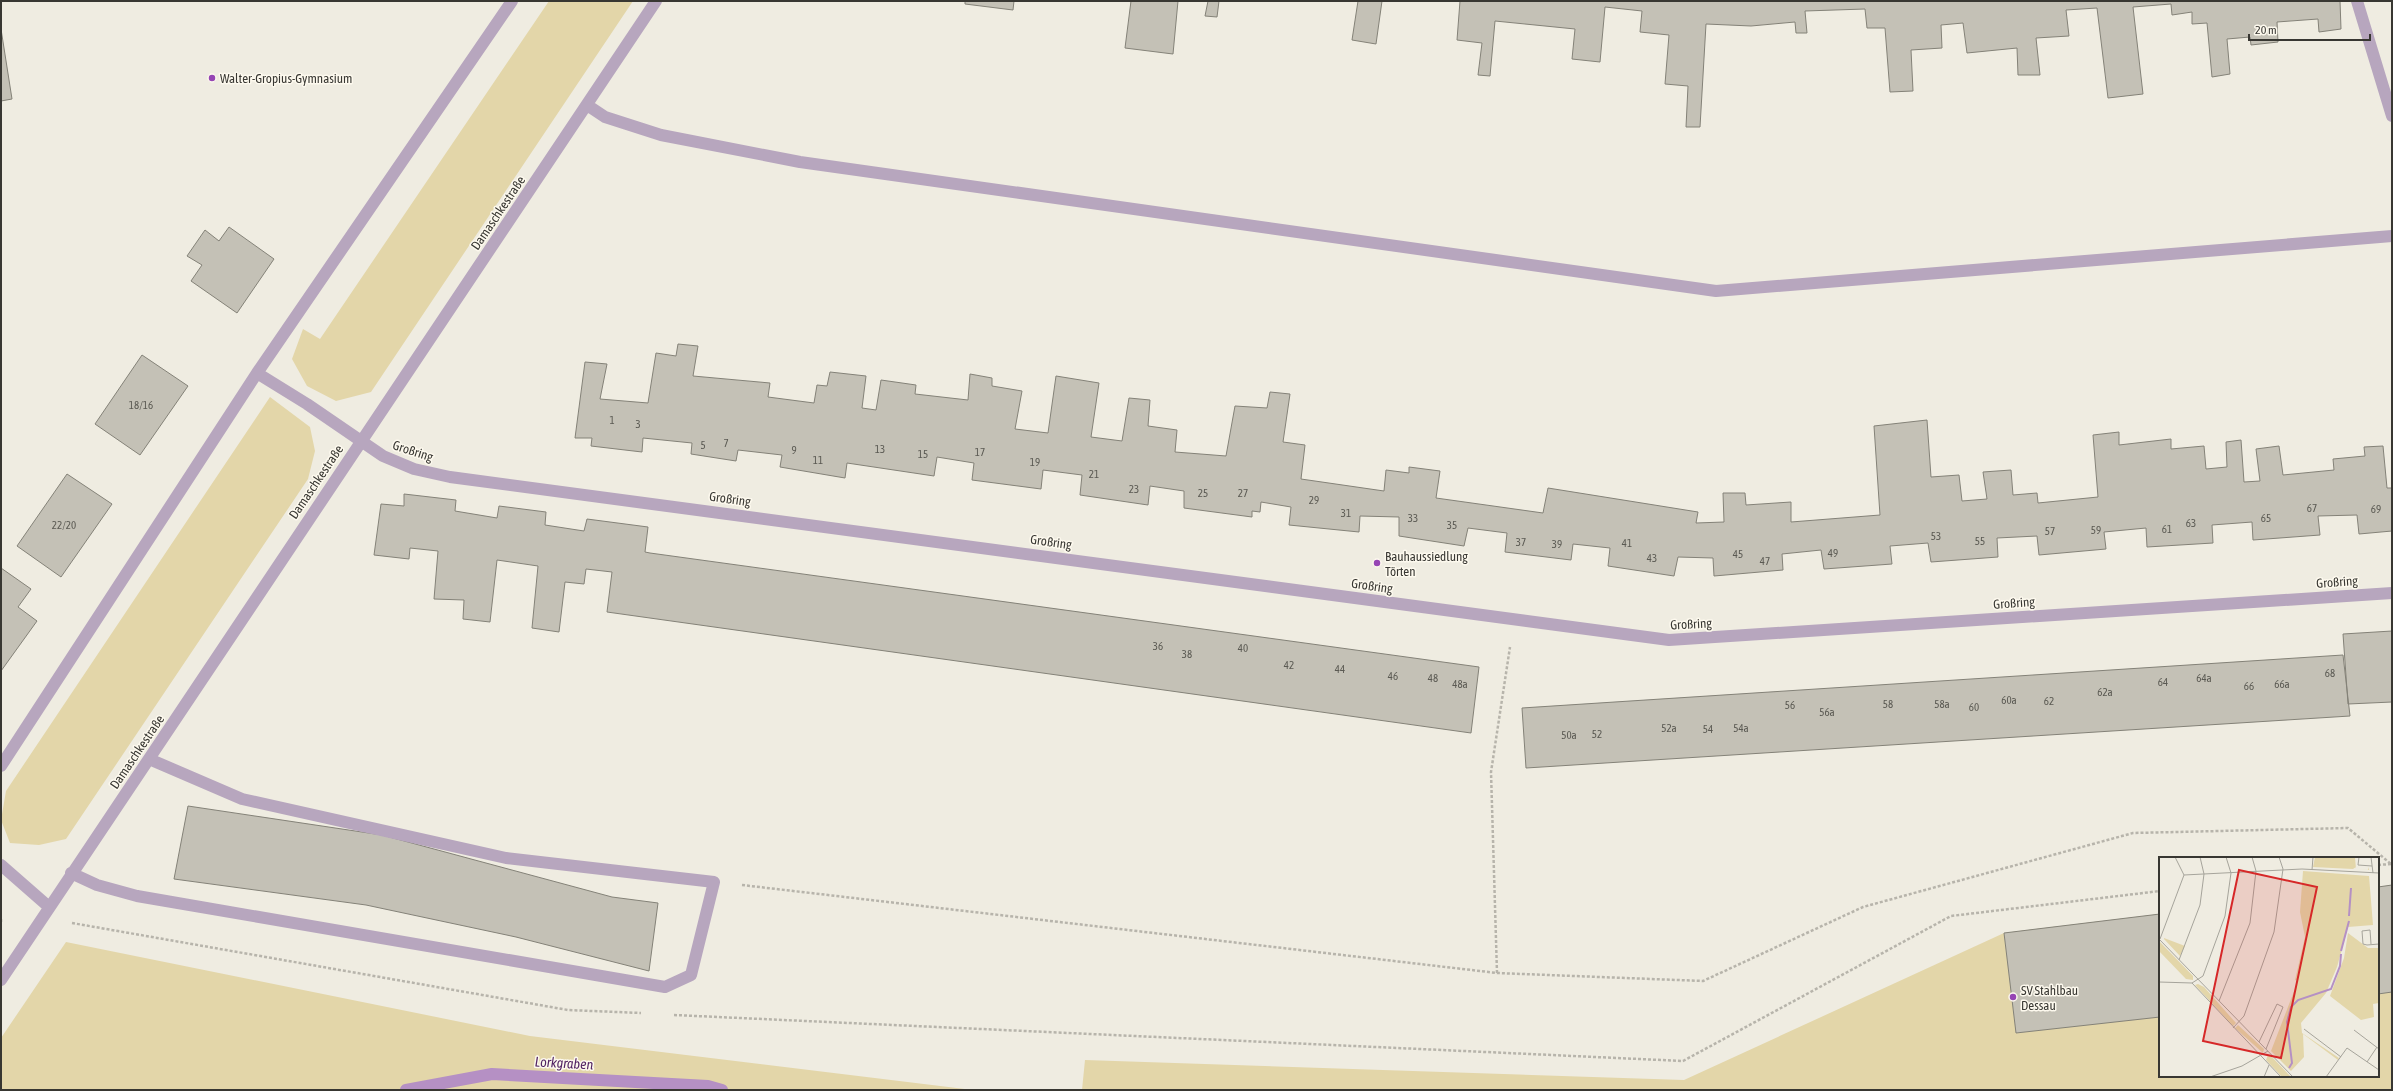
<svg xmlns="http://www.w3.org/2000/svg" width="2393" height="1091" font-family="'Asap Condensed',sans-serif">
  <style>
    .green { fill: #e3d6a9 }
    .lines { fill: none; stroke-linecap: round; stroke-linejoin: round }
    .stream { stroke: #b590c4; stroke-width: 12 }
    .building { fill: #c4c1b6; stroke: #848278 }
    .path { stroke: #b7b4ab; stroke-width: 2.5; stroke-dasharray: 3 2; stroke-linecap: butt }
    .minor { stroke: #b7a6be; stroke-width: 12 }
    .poi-dot { fill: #9645b4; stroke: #fdf9ee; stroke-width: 1.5 }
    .labels { text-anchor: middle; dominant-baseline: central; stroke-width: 3; stroke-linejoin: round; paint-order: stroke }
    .number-label { font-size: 11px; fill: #5b5a53 }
    .poi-label { font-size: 13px; fill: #383732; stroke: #fdf9ee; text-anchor: start }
    .street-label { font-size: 13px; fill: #383732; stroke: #fdf9ee }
    .water-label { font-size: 14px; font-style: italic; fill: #522463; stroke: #fdf9ee }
    .inset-river { fill: none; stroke: #b590c4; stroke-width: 2 }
    .inset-road { fill: none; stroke: #a6a49b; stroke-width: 1 }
    .view { fill: #d62828; fill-opacity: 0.15; stroke: #d62828; stroke-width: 2 }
    .inset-edge { fill: none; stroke: #383732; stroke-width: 2 }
  </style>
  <rect width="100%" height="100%" fill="#efece1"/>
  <path class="green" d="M 549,1 L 633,1 L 371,392 L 336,401 L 307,386 L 292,359 L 303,329 L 320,339 Z
    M 270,397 L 310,427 L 315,451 L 308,479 L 66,839 L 39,845 L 10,843 L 1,820 L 6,791 Z
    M 2392,885 L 2392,1090 L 1082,1090 L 1085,1060 L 1684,1080 L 2004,933 L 2160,914 L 2160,1076 L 2378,1076 L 2378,887 Z
    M 66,942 L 530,1036 L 973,1090 L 1,1090 L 1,1038 Z"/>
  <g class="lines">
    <path class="stream" d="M 406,1090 L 492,1074 L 708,1086 L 722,1090"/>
  </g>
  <path class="building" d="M 965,1 L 1014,1 L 1013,10 L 965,4 Z
    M 1131,1 L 1178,1 L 1173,54 L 1125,48 Z
    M 1208,1 L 1219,1 L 1217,17 L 1205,16 Z
    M 1358,1 L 1382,1 L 1376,44 L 1352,40 Z
    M 1460,1 L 2340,1 L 2341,29 L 2319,32 L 2318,19 L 2277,22 L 2278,42 L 2251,45 L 2250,37 L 2227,39 L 2230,74 L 2212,77 L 2207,23 L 2192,24 L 2192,12 L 2172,15 L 2171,4 L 2133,7 L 2143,94 L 2108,98 L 2097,8 L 2066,10 L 2069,36 L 2036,38 L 2040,75 L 2018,75 L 2017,48 L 1967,53 L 1963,23 L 1941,25 L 1942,48 L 1911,50 L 1913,91 L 1890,92 L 1885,28 L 1867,28 L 1865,9 L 1805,11 L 1807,33 L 1796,33 L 1795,22 L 1751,26 L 1706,24 L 1700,127 L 1686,127 L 1688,86 L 1665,84 L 1669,35 L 1640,32 L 1642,11 L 1605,7 L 1600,62 L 1572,59 L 1575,29 L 1495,21 L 1490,76 L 1478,75 L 1482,43 L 1457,40 Z
    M 1,29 L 12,99 L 1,101 Z
    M 229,227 L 274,259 L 237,313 L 191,281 L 202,265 L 187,256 L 205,230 L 219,241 Z
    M 678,344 L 698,346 L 693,376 L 770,383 L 768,397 L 814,403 L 817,385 L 827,386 L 830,372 L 866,376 L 862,408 L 876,410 L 881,380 L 916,385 L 915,394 L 968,400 L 970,374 L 992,378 L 992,386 L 1022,391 L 1015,429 L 1048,433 L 1056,376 L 1099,383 L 1091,437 L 1122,441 L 1129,398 L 1150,400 L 1148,426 L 1177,430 L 1175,452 L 1226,456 L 1235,406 L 1267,408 L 1270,392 L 1290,394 L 1283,442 L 1305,445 L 1301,479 L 1384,491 L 1386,470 L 1409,473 L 1409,467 L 1440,471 L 1436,498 L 1543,513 L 1548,488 L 1698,512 L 1696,523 L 1724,522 L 1723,493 L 1745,493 L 1746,505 L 1791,502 L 1791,522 L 1880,515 L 1874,426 L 1927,420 L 1931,477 L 1959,475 L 1962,501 L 1987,499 L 1983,472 L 2011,470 L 2013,495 L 2037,493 L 2038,503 L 2098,497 L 2093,435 L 2119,432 L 2119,445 L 2171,439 L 2171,449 L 2204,446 L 2206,469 L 2227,467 L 2226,442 L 2241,440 L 2244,482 L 2260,481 L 2256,449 L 2279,446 L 2283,475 L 2334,470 L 2333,459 L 2365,456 L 2364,447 L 2383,446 L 2387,488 L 2392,488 L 2392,531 L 2359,534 L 2357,515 L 2318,516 L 2320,535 L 2253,540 L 2252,522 L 2212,525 L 2213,543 L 2147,547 L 2146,528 L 2104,532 L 2106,549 L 2039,555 L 2037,536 L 1997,538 L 1998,557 L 1931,562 L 1928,543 L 1890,546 L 1892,564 L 1824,569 L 1821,550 L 1782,554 L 1783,570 L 1714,576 L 1713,558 L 1678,557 L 1674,576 L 1608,566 L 1610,548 L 1573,544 L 1571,560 L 1505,552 L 1507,533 L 1468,528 L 1464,546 L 1399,536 L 1399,517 L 1360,516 L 1359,532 L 1289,525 L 1291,507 L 1261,502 L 1260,512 L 1252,511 L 1252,517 L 1184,508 L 1184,491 L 1150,486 L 1148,505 L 1080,495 L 1082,475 L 1043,470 L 1041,489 L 972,480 L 974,463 L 937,457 L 934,476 L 847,463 L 845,478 L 780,467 L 782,455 L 738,450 L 736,461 L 691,454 L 692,443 L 643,438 L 642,452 L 591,446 L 592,438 L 575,438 L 585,362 L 607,364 L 600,399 L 648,403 L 656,353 L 676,356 Z
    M 142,355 L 188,386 L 140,455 L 95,424 Z
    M 67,474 L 112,504 L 61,577 L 17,546 Z
    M 404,494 L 456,500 L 455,511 L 497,518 L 499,506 L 546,512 L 545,525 L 584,531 L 587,519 L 648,527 L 645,552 L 650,553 L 1479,667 L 1471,733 L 607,612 L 612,572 L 586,569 L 584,584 L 565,582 L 559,632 L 532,628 L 538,566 L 497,560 L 490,622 L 463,619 L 464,600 L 434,599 L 438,551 L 410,548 L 409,559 L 374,555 L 381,504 L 404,506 Z
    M 1,568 L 31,589 L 18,607 L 37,621 L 1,671 Z
    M 2392,631 L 2392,702 L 2348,704 L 2343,634 Z
    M 2343,655 L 2350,716 L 1526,768 L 1522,708 Z
    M 188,806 L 382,835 L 612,897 L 658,903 L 649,971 L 516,937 L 366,905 L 174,879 Z
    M 2392,885 L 2392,992 L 2378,994 L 2378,887 Z
    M 2160,914 L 2160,1017 L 2016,1033 L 2004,933 Z"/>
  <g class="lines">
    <path class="path" d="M 2378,865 L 2391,864
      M 742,885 L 1497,973 L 1703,981 L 1863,907 L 2133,833 L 2348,828 L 2391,864
      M 1,919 L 1,924
      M 72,923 L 568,1010 L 641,1013
      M 1497,973 L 1491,772 L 1510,647
      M 674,1015 L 1683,1061 L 1951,916 L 2160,891"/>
    <path class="minor" d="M 2357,1 L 2392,116
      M 587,105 L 605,117 L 661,135 L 800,162 L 1716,291 L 2392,236
      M 257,373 L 307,404 L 383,456 L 414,469 L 450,477 L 1669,640 L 2392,593
      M 1,766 L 257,373 L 512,1
      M 1,865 L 49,907
      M 71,873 L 97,885 L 137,896 L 665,987 L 691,975 L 714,882 L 506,858 L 242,799 L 149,759
      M 1,980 L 656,1"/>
  </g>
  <g class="poi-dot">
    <circle cx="212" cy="78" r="4"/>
    <circle cx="1377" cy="563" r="4"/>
    <circle cx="2013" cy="997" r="4"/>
  </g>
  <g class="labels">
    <g class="number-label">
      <text x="141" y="405">18/16</text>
      <text x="612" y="420">1</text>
      <text x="638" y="424">3</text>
      <text x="726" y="443">7</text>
      <text x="703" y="445">5</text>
      <text x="880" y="449">13</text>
      <text x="794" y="450">9</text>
      <text x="980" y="452">17</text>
      <text x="923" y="454">15</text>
      <text x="818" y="460">11</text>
      <text x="1035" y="462">19</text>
      <text x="1094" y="474">21</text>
      <text x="1134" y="489">23</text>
      <text x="1203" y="493">25</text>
      <text x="1243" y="493">27</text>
      <text x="1314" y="500">29</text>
      <text x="2312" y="508">67</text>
      <text x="2376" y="509">69</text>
      <text x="1346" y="513">31</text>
      <text x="1413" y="518">33</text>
      <text x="2266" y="518">65</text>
      <text x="2191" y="523">63</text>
      <text x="64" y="525">22/20</text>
      <text x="1452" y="525">35</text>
      <text x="2167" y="529">61</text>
      <text x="2096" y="530">59</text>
      <text x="2050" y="531">57</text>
      <text x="1936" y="536">53</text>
      <text x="1980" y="541">55</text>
      <text x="1521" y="542">37</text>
      <text x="1627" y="543">41</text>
      <text x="1557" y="544">39</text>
      <text x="1833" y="553">49</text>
      <text x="1738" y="554">45</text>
      <text x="1652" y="558">43</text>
      <text x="1765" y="561">47</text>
      <text x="1158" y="646">36</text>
      <text x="1243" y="648">40</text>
      <text x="1187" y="654">38</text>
      <text x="1289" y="665">42</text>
      <text x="1340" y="669">44</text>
      <text x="2330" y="673">68</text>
      <text x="1393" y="676">46</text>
      <text x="1433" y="678">48</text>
      <text x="2204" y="678">64a</text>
      <text x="2163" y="682">64</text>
      <text x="1460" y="684">48a</text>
      <text x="2282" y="684">66a</text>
      <text x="2249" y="686">66</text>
      <text x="2105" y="692">62a</text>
      <text x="2009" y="700">60a</text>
      <text x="2049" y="701">62</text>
      <text x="1888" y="704">58</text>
      <text x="1942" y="704">58a</text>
      <text x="1790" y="705">56</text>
      <text x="1974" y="707">60</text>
      <text x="1827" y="712">56a</text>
      <text x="1669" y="728">52a</text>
      <text x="1741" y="728">54a</text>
      <text x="1708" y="729">54</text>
      <text x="1597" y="734">52</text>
      <text x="1569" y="735">50a</text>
    </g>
    <g class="poi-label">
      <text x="220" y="78">Walter-Gropius-Gymnasium</text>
      <text x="1385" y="556">Bauhaussiedlung<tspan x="1385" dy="15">Törten</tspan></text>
      <text x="2021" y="990">SV Stahlbau<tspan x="2021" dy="15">Dessau</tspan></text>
    </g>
    <g class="street-label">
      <text transform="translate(498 213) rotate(-56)">Damaschkestraße</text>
      <text transform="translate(413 451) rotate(18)">Großring</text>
      <text transform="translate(316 482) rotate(-56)">Damaschkestraße</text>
      <text transform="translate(730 499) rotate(8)">Großring</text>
      <text transform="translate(1051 542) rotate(8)">Großring</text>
      <text transform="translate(2337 582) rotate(-4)">Großring</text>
      <text transform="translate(1372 586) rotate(8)">Großring</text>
      <text transform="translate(2014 603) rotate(-4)">Großring</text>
      <text transform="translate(1691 624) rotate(-3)">Großring</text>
      <text transform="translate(137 752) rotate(-56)">Damaschkestraße</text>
    </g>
    <g class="water-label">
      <text transform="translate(564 1063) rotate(3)">Lorkgraben</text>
    </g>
  </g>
  <g transform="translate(2159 857)">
    <rect width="220" height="220" fill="#efece1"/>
    <path d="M 156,0 L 196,0 L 197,12 L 209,13 L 209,10 L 210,13 L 197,12 L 197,10 L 194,12 L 154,10 ZM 144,14 L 210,19 L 214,68 L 189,70 L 178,110 L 167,136 L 142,166 L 143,176 L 180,201 L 179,203 L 144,177 L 145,200 L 132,214 L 112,194 L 139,124 L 136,123 L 146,80 L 141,55 ZM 189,76 L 209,91 L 220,91 L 220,146 L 214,147 L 215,160 L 202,163 L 171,139 L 185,101 ZM 5,81 L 26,89 L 21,99 L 5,82 ZM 0,84 L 34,119 L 34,123 L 27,122 L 0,94 ZM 39,127 L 45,130 L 77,166 L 74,169 L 36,128 ZM 79,168 L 105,192 L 104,196 L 76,171 ZM 109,198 L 113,200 L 132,220 L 123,220 L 107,203 Z" fill="#e3d6a9"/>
    <path class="inset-river" d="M 190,59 L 192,31M 182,94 L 190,64M 130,211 L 133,206 L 128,165 L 132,150 L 139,143 L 172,132 L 181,109 L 182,97"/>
    <path class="inset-road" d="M 200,0 L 199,8 L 213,9M 212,0 L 214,16M 153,13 L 154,0M 25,18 L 143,12 L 220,16M 0,82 L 134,220M 1,82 L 25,18 L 16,0M 212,87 L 211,73 L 203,74 L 204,87 L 208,88 L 220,87M 20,103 L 41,48 L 45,17 L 41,0M 0,125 L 33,126 L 44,119 L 66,59 L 72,16 L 67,0M 33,126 L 122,220M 60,144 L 91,66 L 97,14 L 93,0M 74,171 L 85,159 L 115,75 L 124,12 L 120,0M 145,172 L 182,200M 195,173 L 220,192M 100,185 L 118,147 L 124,150 L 107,192M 208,205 L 218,190M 51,220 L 83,209 L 109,194M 105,220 L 110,208M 167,220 L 188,191 L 220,213"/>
    <path class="view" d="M 80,13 L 158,30 L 122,201 L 44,184 Z"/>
    <rect width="220" height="220" class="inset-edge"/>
  </g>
  <rect width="2393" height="1091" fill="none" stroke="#383732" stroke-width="4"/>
  <path d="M2249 34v6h121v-6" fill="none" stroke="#383732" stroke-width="2"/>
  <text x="2255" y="34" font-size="12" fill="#383732" stroke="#fdf9ee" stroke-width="3" paint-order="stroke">20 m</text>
</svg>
